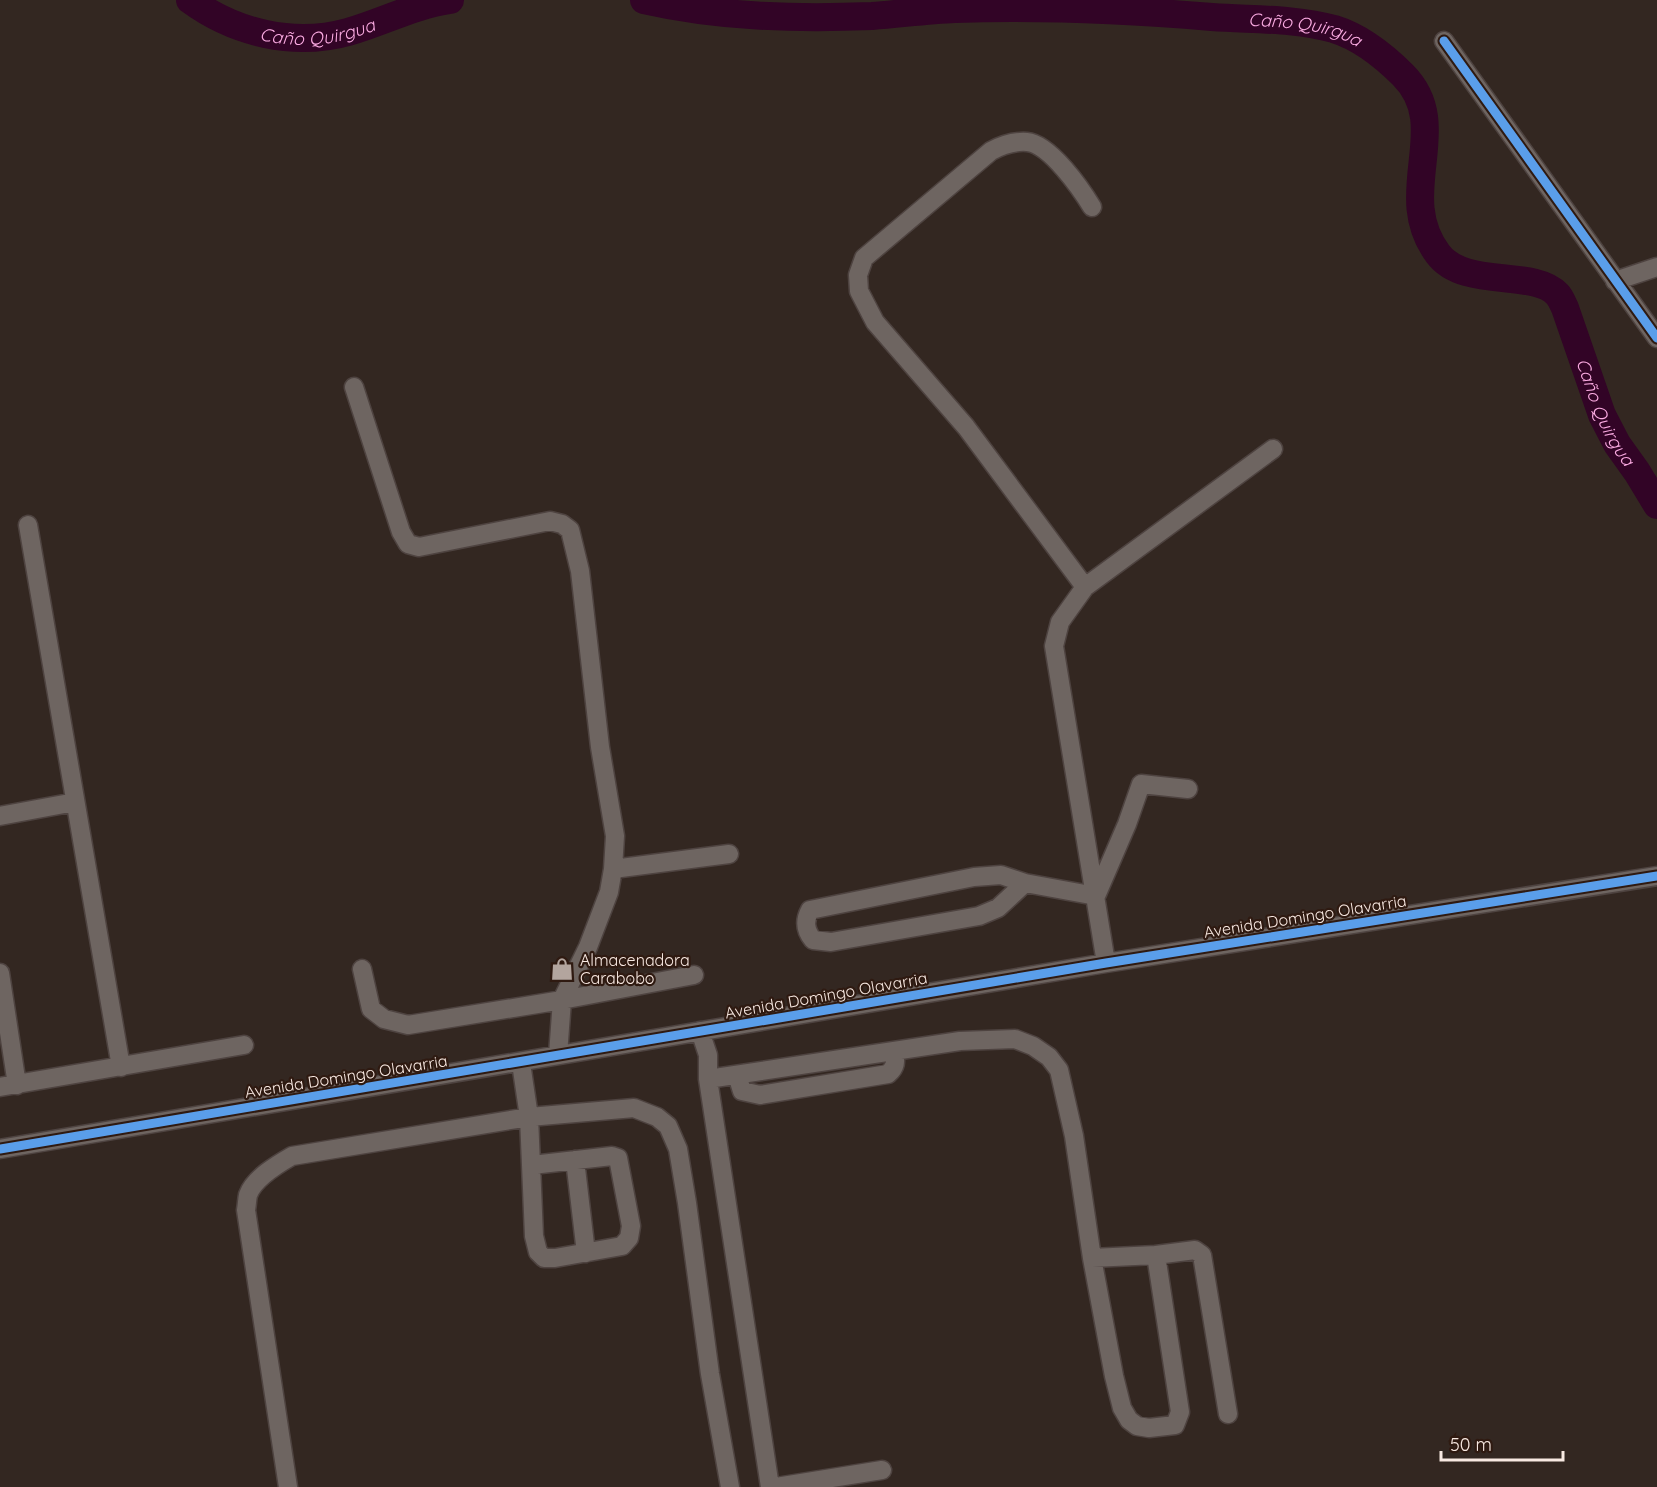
<svg xmlns="http://www.w3.org/2000/svg" width="1657" height="1487" font-family="Quicksand,sans-serif">
  <style>
    .lines { fill: none; stroke-linecap: round; stroke-linejoin: round }
    .river { stroke: #320426; stroke-width: 28 }
    .minor-casing { stroke: #4e4340; stroke-width: 21 }
    .minor { stroke: #6e6561; stroke-width: 18 }
    .cycleway-casing { stroke: #2f1a11; stroke-width: 13 }
    .cycleway { stroke: #5a9eea; stroke-width: 9 }
    .labels { text-anchor: middle; dominant-baseline: central; stroke-width: 4.5; stroke-linejoin: round; paint-order: stroke }
    .street-label { font-size: 16px; fill: #f8e9e2; stroke: #2f1a11 }
    .poi-label { font-size: 16px; fill: #f8e9e2; stroke: #2f1a11; text-anchor: start }
    .water-label { font-size: 18px; font-style: italic; fill: #fbabe2; stroke: #2f1a11 }
  </style>
  <rect width="100%" height="100%" fill="#332721"/>
  <g class="lines">
    <g class="river">
      <path id="s1" d="M 190,0 C 235,33 294,47 348,32 C 383,22 414,5 450,0"/>
      <path id="s2" d="M 644,0 C 719,17 795,19 872,16 C 900,14 927,10 955,9 C 1041,6 1127,10 1212,17 C 1253,20 1294,18 1334,29 C 1360,37 1384,56 1403,75 C 1455,127 1392,193 1438,254 C 1464,289 1534,269 1557,294 C 1561,298 1563,304 1565,308 L 1602,415 L 1617,444 L 1637,472 L 1657,505"/>
    </g>
    <g class="minor-casing">
      <path id="minor" d="M 1444,41 L 1657,338
        M 1615,281 L 1657,267
        M 354,387 L 401,532 L 408,544 L 419,547 L 550,521 L 562,524 L 570,530 L 580,571 L 600,747 L 615,836 L 613,869 L 609,892 L 588,947 L 562,1000 L 558,1055
        M 28,525 L 121,1067
        M 1085,587 L 966,427 L 875,322 L 859,291 L 858,275 L 864,258 L 991,151 C 1002,145 1013,141 1027,142 C 1050,144 1081,189 1092,207
        M 0,816 L 75,802
        M 613,869 L 729,854
        M 1025,883 L 998,908 L 979,916 L 831,942 L 813,940 C 805,930 804,921 810,910 L 974,877 L 1001,875 L 1025,883 L 1096,896 L 1127,824 L 1141,784 L 1188,789
        M 1106,963 L 1054,646 L 1060,622 L 1085,587 L 1273,449
        M 362,969 L 371,1009 L 384,1019 L 408,1025 L 562,1000 L 694,975
        M 0,973 L 17,1085
        M 700,1031 L 708,1055 L 708,1079 L 770,1487
        M 521,1063 L 529,1117 L 534,1236 L 538,1252 L 544,1258 L 555,1258 L 622,1246 L 629,1238 L 631,1226 L 618,1158 L 612,1156 L 532,1165
        M 737,1075 L 742,1091 L 760,1095 L 888,1074 C 896,1067 896,1062 894,1051
        M 708,1079 L 960,1041 L 1015,1039 L 1033,1046 L 1049,1057 L 1059,1070 L 1074,1136 L 1092,1258 L 1114,1376 L 1122,1408 L 1129,1420 L 1137,1426 L 1149,1428 L 1175,1425 L 1180,1412 L 1156,1255
        M 0,1087 L 244,1045
        M 0,1149 L 1106,963 L 1657,876
        M 575,1160 L 586,1253
        M 1092,1258 L 1156,1255 L 1195,1250 L 1202,1255 L 1228,1414
        M 288,1487 L 246,1210 C 247,1205 247,1199 248,1195 C 254,1178 278,1164 292,1156 L 529,1117 L 634,1108 L 657,1117 L 668,1126 L 678,1149 L 687,1203 L 710,1374 L 730,1487
        M 776,1487 L 882,1470"/>
    </g>
    <use href="#minor" class="minor"/>
    <g class="cycleway-casing">
      <path id="cycleway" d="M 1444,41 L 1657,338
        M 0,1149 L 1106,963 L 1657,876"/>
    </g>
    <use href="#cycleway" class="cycleway"/>
  </g>
  <defs>
    <g id="shop-bare" transform="scale(1.8)"><path d="M-5-2.5h2.3a2.7 3.5 0 0 1 5.4 0H5L5.5 6h-11ZM-1.5-2.5h3a1.5 2.3 0 0 0-3 0Z" fill="#b3a59e" stroke="#2f1a11" stroke-width="2.5" paint-order="stroke"/></g>
  </defs>
  <g fill-rule="evenodd">
    <use href="#shop-bare" x="562" y="969"/>
  </g>
  <g class="labels">
    <g class="street-label">
      <text transform="translate(1305 916) rotate(-9)">Avenida Domingo Olavarria</text>
      <text transform="translate(826 995) rotate(-10)">Avenida Domingo Olavarria</text>
      <text transform="translate(346 1076) rotate(-9)">Avenida Domingo Olavarria</text>
    </g>
    <g class="poi-label">
      <text x="580" y="960">Almacenadora<tspan x="580" dy="18">Carabobo</tspan></text>
    </g>
    <g class="water-label">
      <text stroke="none"><textPath href="#s1" startOffset="136">Caño Quirgua</textPath></text>
      <text stroke="none"><textPath href="#s2" startOffset="664">Caño Quirgua</textPath></text>
      <text stroke="none"><textPath href="#s2" startOffset="1222">Caño Quirgua</textPath></text>
    </g>
  </g>
  <path d="M1441 1451v9h122v-9" fill="none" stroke="#f8e9e2" stroke-width="3"/>
  <text x="1450" y="1451" font-size="18" fill="#f8e9e2" stroke="#2f1a11" stroke-width="4.5" paint-order="stroke">50 m</text>
</svg>
